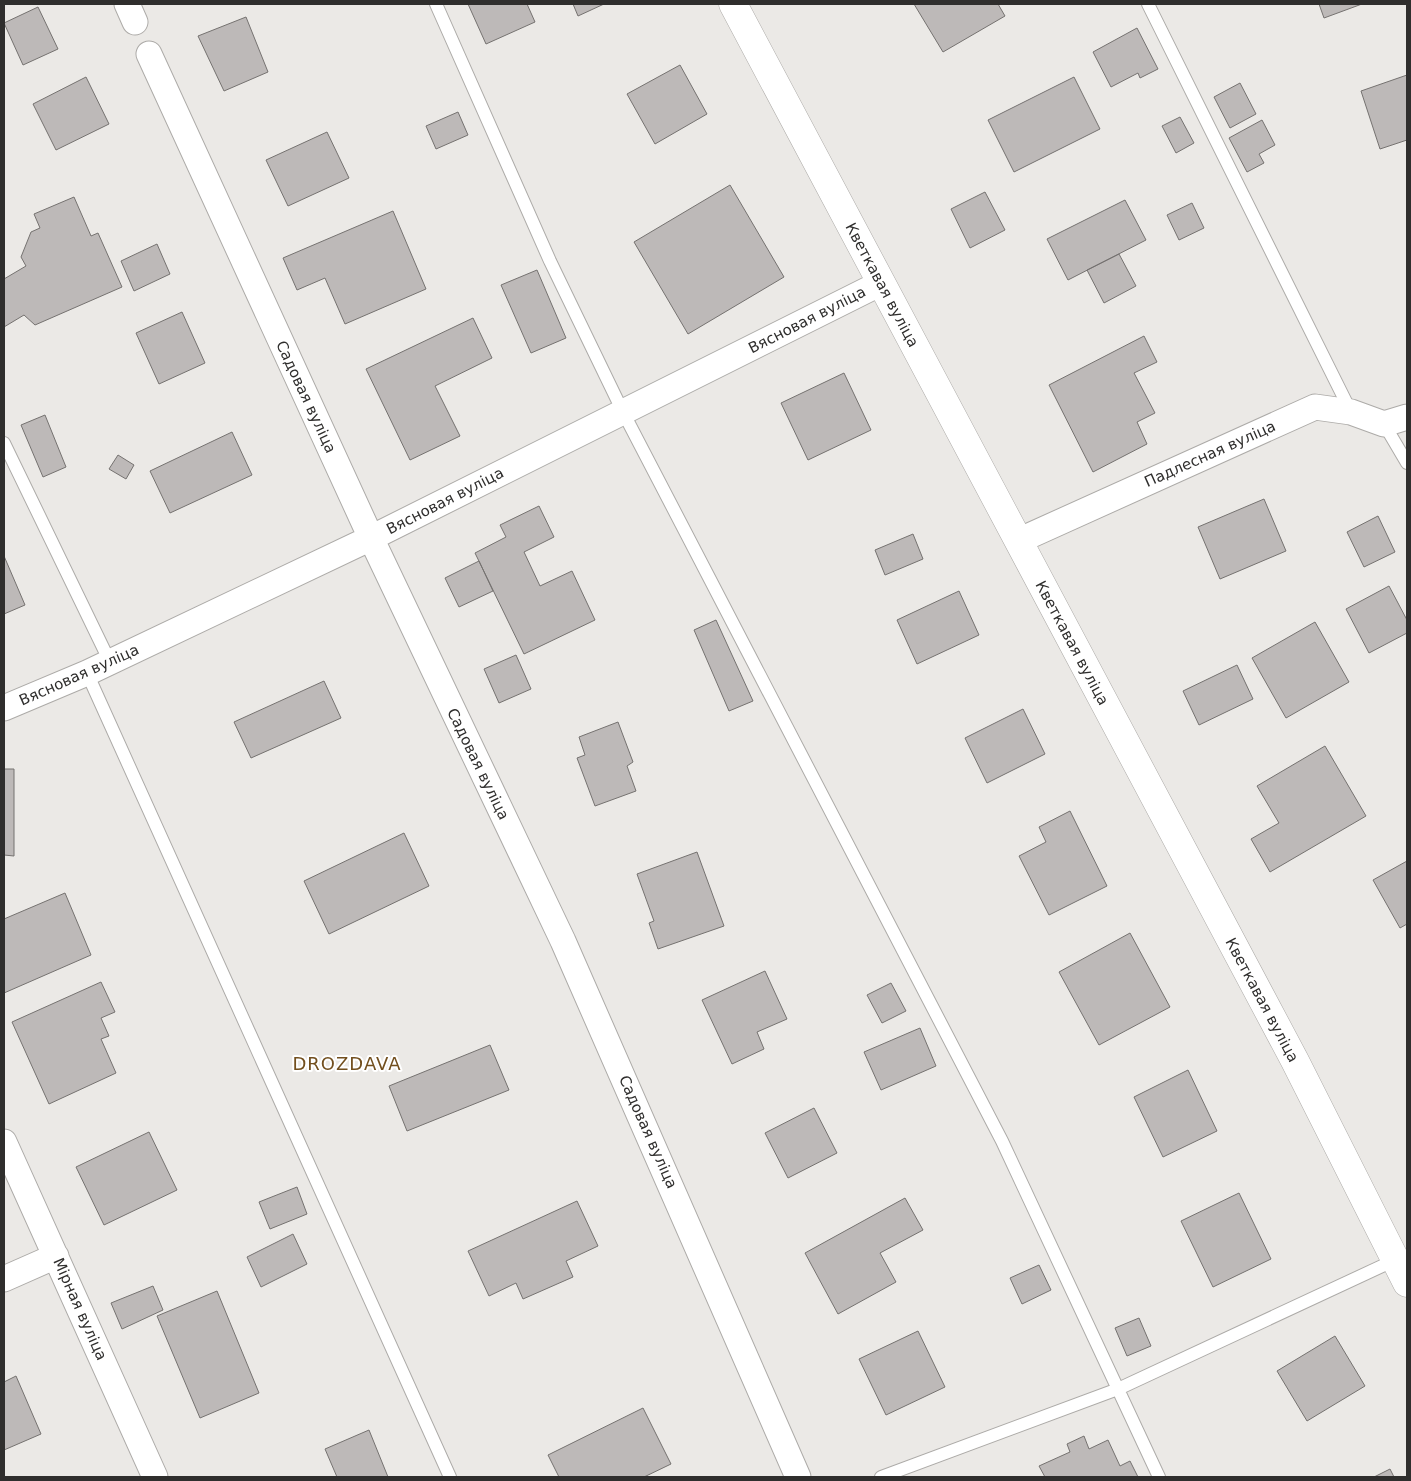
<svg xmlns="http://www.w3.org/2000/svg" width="1411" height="1481" font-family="'DejaVu Sans',sans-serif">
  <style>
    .building { fill: #bdb9b8; stroke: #757270 }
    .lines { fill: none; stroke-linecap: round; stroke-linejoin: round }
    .service-casing { stroke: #adaba8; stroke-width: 14 }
    .minor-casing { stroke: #adaba8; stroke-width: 27 }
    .tertiary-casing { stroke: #adaba8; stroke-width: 29 }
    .service { stroke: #fff; stroke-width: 12 }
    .minor { stroke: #fff; stroke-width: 25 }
    .tertiary { stroke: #fff; stroke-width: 28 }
    .labels { text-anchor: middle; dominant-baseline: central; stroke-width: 4; stroke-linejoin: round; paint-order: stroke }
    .street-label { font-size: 15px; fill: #2f2e2d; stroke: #fff }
    .quarter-label { font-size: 18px; letter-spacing: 1px; fill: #724f1e; stroke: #fff }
  </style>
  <rect width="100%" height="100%" fill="#ebe9e6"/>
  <path class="building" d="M 468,4 L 527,4 L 535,22 L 486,44 Z
    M 573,4 L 604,4 L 578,16 Z
    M 914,4 L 998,4 L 1005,16 L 943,52 Z
    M 1319,4 L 1362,4 L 1324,18 Z
    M 38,7 L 58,49 L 23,65 L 4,23 Z
    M 246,17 L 268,72 L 224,91 L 198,36 Z
    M 1137,28 L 1158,69 L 1140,78 L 1138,73 L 1111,87 L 1093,52 Z
    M 680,65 L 707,114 L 655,144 L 627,94 Z
    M 1407,75 L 1407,140 L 1380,149 L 1361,91 Z
    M 86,77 L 109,124 L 56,150 L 33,104 Z
    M 1074,77 L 1100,129 L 1014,172 L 988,120 Z
    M 1240,83 L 1256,114 L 1230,128 L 1214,97 Z
    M 458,112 L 468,135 L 436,149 L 426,126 Z
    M 1180,117 L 1194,143 L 1176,153 L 1162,126 Z
    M 1262,120 L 1275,145 L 1259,154 L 1264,163 L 1247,172 L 1229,138 Z
    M 327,132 L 349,178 L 288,206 L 266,160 Z
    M 730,185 L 784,277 L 688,334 L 634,242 Z
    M 985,192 L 1005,230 L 970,248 L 951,209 Z
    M 74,197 L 91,236 L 98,233 L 122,287 L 35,325 L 24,315 L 4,327 L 4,279 L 26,266 L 21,257 L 31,232 L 40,228 L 34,214 Z
    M 1125,200 L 1146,240 L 1068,280 L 1047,239 Z
    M 1192,203 L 1204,228 L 1179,240 L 1167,215 Z
    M 393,211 L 426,289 L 345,324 L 325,278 L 297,290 L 283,258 Z
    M 157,244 L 170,274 L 134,291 L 121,261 Z
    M 1119,254 L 1136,286 L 1104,303 L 1087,270 Z
    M 537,270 L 566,338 L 531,353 L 501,285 Z
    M 182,312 L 205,363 L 159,384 L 136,333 Z
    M 473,318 L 492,358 L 435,386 L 460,436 L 410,460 L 366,369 Z
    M 1144,336 L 1157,362 L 1134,373 L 1155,413 L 1137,422 L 1147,444 L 1093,472 L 1049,385 Z
    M 844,373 L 871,430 L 808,460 L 781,403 Z
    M 45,415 L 66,467 L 43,477 L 21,425 Z
    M 232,432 L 252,475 L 170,513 L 150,471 Z
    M 118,455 L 134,465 L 126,479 L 109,469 Z
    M 1264,499 L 1286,551 L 1220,579 L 1198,527 Z
    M 539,506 L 554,537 L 524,552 L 540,586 L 572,571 L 595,620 L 524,654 L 475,553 L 506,537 L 500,525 Z
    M 1378,516 L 1395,552 L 1364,567 L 1347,532 Z
    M 913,534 L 923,559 L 885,575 L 875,550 Z
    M 4,556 L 25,605 L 4,614 Z
    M 479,561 L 493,591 L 459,607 L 445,578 Z
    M 1389,586 L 1407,620 L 1407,633 L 1369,653 L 1346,609 Z
    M 959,591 L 979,635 L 917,664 L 897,620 Z
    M 716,620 L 753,701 L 729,711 L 694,630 Z
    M 1315,622 L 1349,682 L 1286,718 L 1252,658 Z
    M 516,655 L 531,689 L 499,703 L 484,669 Z
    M 1237,665 L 1253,699 L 1199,725 L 1183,691 Z
    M 324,681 L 341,718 L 251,758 L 234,722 Z
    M 1023,709 L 1045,754 L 987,783 L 965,738 Z
    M 618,722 L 633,762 L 627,766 L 636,791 L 595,806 L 577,758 L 585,755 L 579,737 Z
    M 1325,746 L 1366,816 L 1270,872 L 1251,839 L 1279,823 L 1257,786 Z
    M 4,769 L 14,769 L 14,856 L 4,855 Z
    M 1070,811 L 1107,886 L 1049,915 L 1019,856 L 1046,842 L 1039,827 Z
    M 404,833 L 429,886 L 329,934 L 304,881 Z
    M 697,852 L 724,926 L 658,949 L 649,923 L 654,921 L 637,874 Z
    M 1407,861 L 1407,924 L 1400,928 L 1373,880 Z
    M 65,893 L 91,955 L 4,993 L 4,919 Z
    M 1130,933 L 1170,1007 L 1099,1045 L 1059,972 Z
    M 765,971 L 787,1019 L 757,1032 L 764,1049 L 732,1064 L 702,1000 Z
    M 101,982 L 115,1012 L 101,1018 L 109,1036 L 101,1039 L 116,1073 L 49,1104 L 12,1022 Z
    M 891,983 L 906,1011 L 882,1023 L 867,995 Z
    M 920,1028 L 936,1066 L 881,1090 L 864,1052 Z
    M 490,1045 L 509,1090 L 407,1131 L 389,1086 Z
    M 1188,1070 L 1217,1131 L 1163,1157 L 1134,1097 Z
    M 814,1108 L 837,1153 L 788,1178 L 765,1133 Z
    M 149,1132 L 177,1190 L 104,1225 L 76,1167 Z
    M 297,1187 L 307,1214 L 270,1229 L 259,1202 Z
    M 1239,1193 L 1271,1259 L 1213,1287 L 1181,1221 Z
    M 905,1198 L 923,1230 L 880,1253 L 896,1282 L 838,1314 L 805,1253 Z
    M 577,1201 L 598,1246 L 566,1261 L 573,1277 L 523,1299 L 516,1283 L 489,1296 L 468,1251 Z
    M 293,1234 L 307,1264 L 261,1287 L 247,1257 Z
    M 1039,1265 L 1051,1290 L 1022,1304 L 1010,1278 Z
    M 153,1286 L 163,1310 L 122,1329 L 111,1303 Z
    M 217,1291 L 259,1393 L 200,1418 L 157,1316 Z
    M 1139,1318 L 1151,1346 L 1127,1356 L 1115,1328 Z
    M 918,1331 L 945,1387 L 886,1415 L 859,1359 Z
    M 1335,1336 L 1365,1386 L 1307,1421 L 1277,1371 Z
    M 16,1376 L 41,1434 L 4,1450 L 4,1382 Z
    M 643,1408 L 671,1464 L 644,1477 L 559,1477 L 548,1455 Z
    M 369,1430 L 388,1477 L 337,1477 L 325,1449 Z
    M 1084,1436 L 1089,1449 L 1108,1440 L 1120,1466 L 1130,1461 L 1138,1477 L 1045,1477 L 1039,1466 L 1070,1452 L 1067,1444 Z
    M 1390,1469 L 1394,1477 L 1374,1477 Z"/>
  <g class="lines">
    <g class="service-casing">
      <path id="service" d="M 436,4 L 550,261 L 623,412 L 1002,1141 L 1159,1477
        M 1148,4 L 1351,412
        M 1384,424 L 1407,463
        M 4,443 L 110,662
        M 87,673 L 450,1477
        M 881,1477 L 1118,1389 L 1395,1260"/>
    </g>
    <g class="minor-casing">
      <path id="minor" d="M 127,4 L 135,22
        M 149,54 L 371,538 L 563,941 L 798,1477
        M 1018,541 L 1315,407 L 1351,412 L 1384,424 L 1407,417
        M 4,708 L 87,673 L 371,538 L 881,283
        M 4,1142 L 155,1477
        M 4,1279 L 56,1256"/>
    </g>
    <g class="tertiary-casing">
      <path id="tertiary" d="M 733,4 L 1295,1061 L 1407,1283"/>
    </g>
    <use href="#service" class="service"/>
    <use href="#minor" class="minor"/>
    <use href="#tertiary" class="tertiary"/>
  </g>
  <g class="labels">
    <g class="street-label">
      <text transform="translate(882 285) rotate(62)">Кветкавая вуліца</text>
      <text transform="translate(807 320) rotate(-27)">Вясновая вуліца</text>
      <text transform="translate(306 397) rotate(65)">Садовая вуліца</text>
      <text transform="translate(1210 454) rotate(-24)">Падлесная вуліца</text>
      <text transform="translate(445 501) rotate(-27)">Вясновая вуліца</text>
      <text transform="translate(1072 643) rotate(62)">Кветкавая вуліца</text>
      <text transform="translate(79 675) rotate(-24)">Вясновая вуліца</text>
      <text transform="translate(478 764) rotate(64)">Садовая вуліца</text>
      <text transform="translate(1262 1000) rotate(62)">Кветкавая вуліца</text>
      <text transform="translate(648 1132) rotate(66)">Садовая вуліца</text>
      <text transform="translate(80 1309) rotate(66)">Мірная вуліца</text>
    </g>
    <g class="quarter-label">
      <text x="347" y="1063">DROZDAVA</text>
    </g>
  </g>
  <rect width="1411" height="1481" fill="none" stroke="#2f2e2d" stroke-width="10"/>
</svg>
